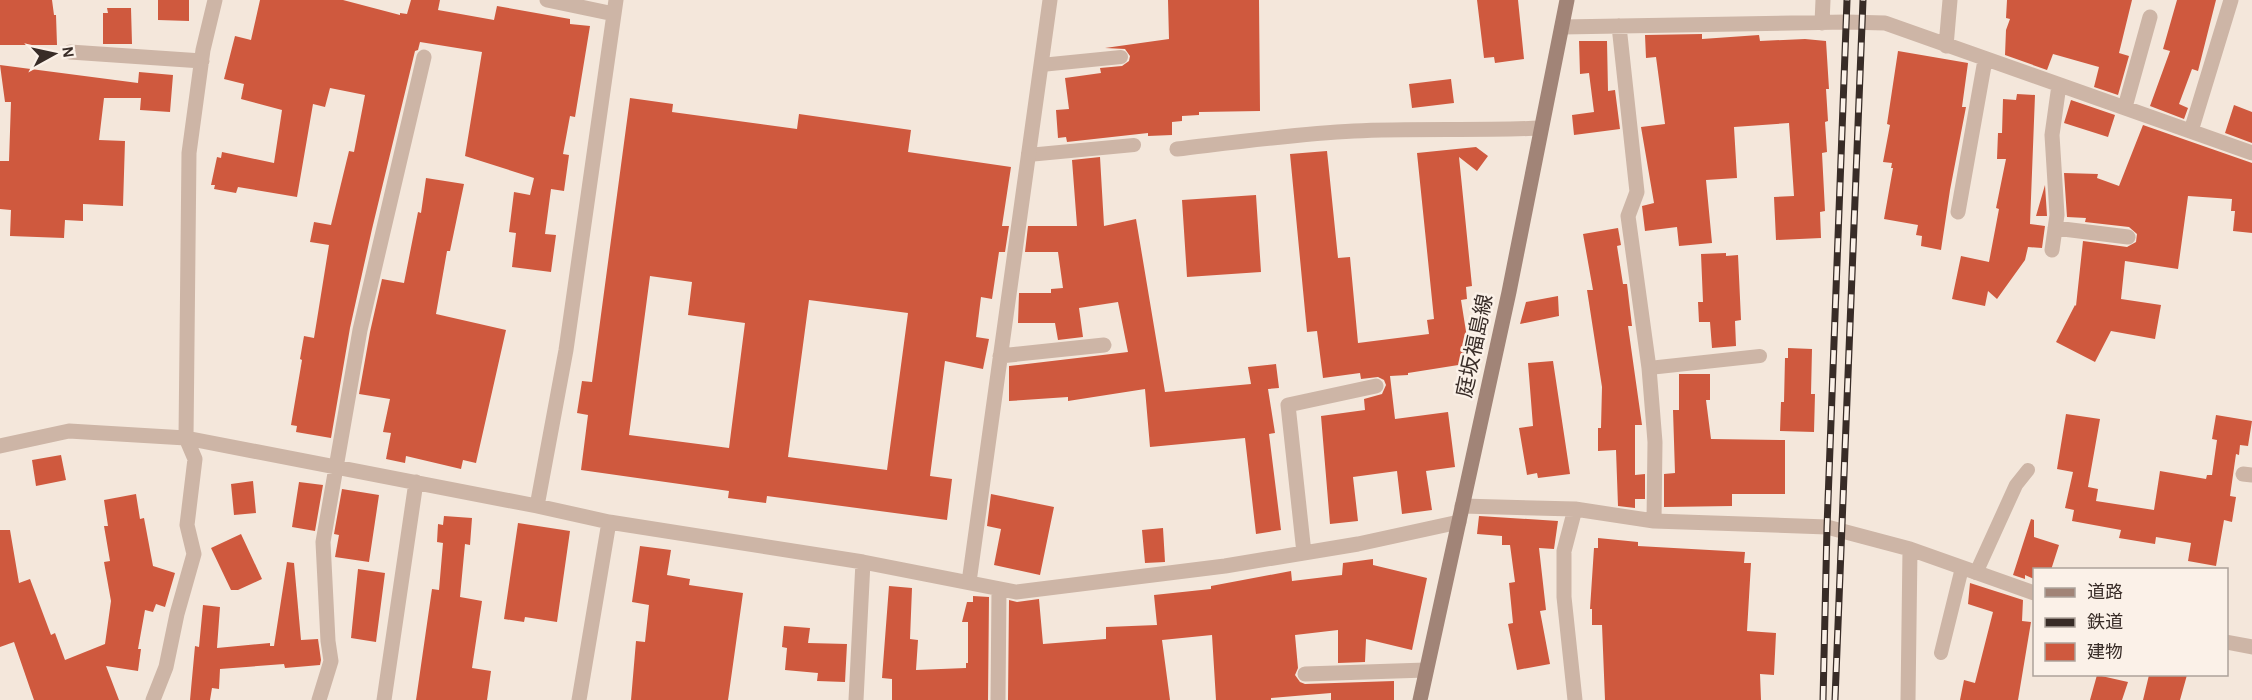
<svg xmlns="http://www.w3.org/2000/svg" width="2252" height="700" font-family="'Alegreya Sans','Noto Sans JP',sans-serif">
  <style>
    .building { fill: #cf593e; fill-rule: evenodd }
    .lines { fill: none; stroke-linecap: round; stroke-linejoin: round }
    .lane { stroke: #cdb5a6; stroke-width: 14 }
    .street { stroke: #cdb5a6; stroke-width: 15 }
    .secondary { stroke: #a18477; stroke-width: 15 }
    .rail-casing { stroke: #382c27; stroke-width: 7 }
    .rail { stroke: #fbf1e8; stroke-width: 4.5; stroke-dasharray: 14; stroke-linecap: butt }
    .labels { text-anchor: middle; dominant-baseline: central; stroke-width: 5; stroke-linejoin: round; paint-order: stroke }
    .street-label { font-size: 21px; fill: #382c27; stroke: #fbf1e8 }
  </style>
  <rect width="100%" height="100%" fill="#f4e7db"/>
  <path class="building" d="M 0,0 L 52,0 L 54,15 L 56,15 L 57,45 L 0,45 Z
    M 158,0 L 189,0 L 189,21 L 158,20 Z
    M 260,0 L 343,0 L 400,15 L 400,13 L 407,14 L 411,0 L 440,0 L 438,10 L 494,20 L 497,6 L 570,19 L 570,24 L 590,26 L 575,117 L 570,116 L 563,154 L 569,155 L 564,191 L 551,189 L 545,234 L 556,235 L 551,272 L 512,267 L 516,233 L 509,232 L 514,192 L 530,195 L 534,178 L 465,156 L 482,52 L 420,42 L 418,50 L 415,51 L 372,229 L 350,328 L 331,438 L 296,432 L 297,426 L 291,425 L 302,360 L 300,359 L 304,336 L 314,338 L 329,245 L 310,242 L 314,222 L 331,225 L 349,151 L 354,152 L 365,95 L 330,88 L 325,107 L 313,104 L 297,197 L 238,187 L 236,193 L 214,189 L 215,185 L 211,185 L 217,157 L 221,158 L 222,152 L 274,163 L 282,110 L 241,99 L 244,84 L 224,79 L 235,36 L 251,40 Z
    M 1168,0 L 1259,0 L 1260,111 L 1199,112 L 1199,115 L 1182,116 L 1182,121 L 1172,122 L 1172,135 L 1148,136 L 1148,133 L 1067,142 L 1066,137 L 1058,138 L 1056,110 L 1069,109 L 1065,78 L 1101,73 L 1100,68 L 1122,66 L 1129,61 L 1130,56 L 1125,49 L 1105,48 L 1169,39 Z
    M 1477,0 L 1518,0 L 1524,59 L 1495,63 L 1494,57 L 1484,58 Z
    M 2007,0 L 2132,0 L 2119,53 L 2129,56 L 2118,95 L 2094,87 L 2099,67 L 2053,54 L 2047,70 L 2005,55 L 2006,30 L 2010,19 L 2006,18 Z
    M 2177,0 L 2216,0 L 2198,71 L 2192,69 L 2179,104 L 2188,108 L 2184,119 L 2150,106 L 2170,51 L 2163,49 Z
    M 107,8 L 131,8 L 132,44 L 103,44 L 103,13 L 108,13 Z
    M 1702,34 L 1702,39 L 1759,35 L 1760,41 L 1805,39 L 1826,41 L 1829,89 L 1826,89 L 1828,121 L 1825,122 L 1827,152 L 1822,153 L 1825,211 L 1820,212 L 1821,238 L 1776,240 L 1774,197 L 1794,196 L 1789,123 L 1734,127 L 1737,178 L 1706,180 L 1712,243 L 1679,246 L 1677,227 L 1645,231 L 1642,206 L 1654,203 L 1641,127 L 1665,124 L 1656,57 L 1646,58 L 1645,35 Z
    M 1579,41 L 1607,41 L 1608,91 L 1615,90 L 1620,129 L 1574,135 L 1572,115 L 1594,112 L 1589,73 L 1580,74 Z
    M 1898,51 L 1968,63 L 1962,107 L 1966,107 L 1950,190 L 1941,250 L 1921,246 L 1922,236 L 1916,235 L 1918,225 L 1884,219 L 1893,168 L 1891,168 L 1892,163 L 1883,162 L 1890,125 L 1887,124 Z
    M 0,65 L 138,83 L 139,72 L 173,75 L 170,112 L 140,110 L 141,98 L 104,98 L 99,140 L 125,141 L 123,206 L 83,204 L 83,221 L 65,220 L 64,238 L 10,236 L 11,210 L 0,209 L 0,161 L 9,161 L 11,102 L 5,102 Z
    M 1451,79 L 1454,103 L 1412,108 L 1409,84 Z
    M 2017,94 L 2035,95 L 2030,224 L 2045,226 L 2042,248 L 2028,247 L 2025,260 L 1997,299 L 1988,291 L 1985,306 L 1952,299 L 1961,256 L 1989,262 L 1999,209 L 1996,208 L 2006,159 L 1997,159 L 1998,133 L 2002,133 L 2003,99 L 2016,100 Z
    M 630,98 L 673,104 L 672,112 L 797,129 L 799,114 L 911,130 L 908,152 L 1011,167 L 1002,226 L 1009,226 L 1005,252 L 999,252 L 992,299 L 981,297 L 976,337 L 989,339 L 983,369 L 945,361 L 930,476 L 952,479 L 947,520 L 767,496 L 766,503 L 728,498 L 729,491 L 581,470 L 588,415 L 577,413 L 582,381 L 592,382 ZM 650,276 L 692,282 L 688,315 L 745,323 L 729,448 L 629,435 ZM 809,300 L 908,313 L 887,470 L 788,457 Z
    M 2071,100 L 2115,115 L 2108,137 L 2064,123 Z
    M 2234,105 L 2252,112 L 2252,143 L 2225,133 Z
    M 2143,125 L 2252,163 L 2252,233 L 2233,231 L 2235,211 L 2231,211 L 2232,199 L 2188,196 L 2178,269 L 2125,261 L 2121,299 L 2161,305 L 2155,339 L 2111,331 L 2095,362 L 2056,342 L 2075,305 L 2076,306 L 2083,241 L 2127,247 L 2136,242 L 2137,234 L 2129,227 L 2085,222 L 2086,218 L 2067,217 L 2064,173 L 2098,174 L 2097,178 L 2119,186 Z
    M 1476,147 L 1488,156 L 1477,171 L 1459,157 L 1472,286 L 1466,287 L 1467,299 L 1461,300 L 1471,363 L 1408,373 L 1408,375 L 1390,376 L 1395,419 L 1448,412 L 1455,467 L 1426,471 L 1432,510 L 1402,514 L 1397,471 L 1353,477 L 1358,521 L 1330,524 L 1321,416 L 1365,410 L 1364,399 L 1382,394 L 1386,385 L 1384,380 L 1378,377 L 1361,379 L 1360,373 L 1323,378 L 1317,331 L 1307,332 L 1290,154 L 1327,151 L 1338,258 L 1350,257 L 1358,343 L 1429,334 L 1427,320 L 1434,319 L 1417,153 Z
    M 1100,157 L 1104,226 L 1136,219 L 1165,392 L 1251,384 L 1248,367 L 1276,364 L 1279,388 L 1268,389 L 1275,433 L 1269,434 L 1281,530 L 1256,534 L 1245,438 L 1150,447 L 1145,389 L 1068,401 L 1068,397 L 1009,401 L 1009,366 L 1128,352 L 1118,302 L 1079,308 L 1083,337 L 1058,340 L 1055,323 L 1018,323 L 1019,293 L 1051,293 L 1051,289 L 1063,288 L 1058,252 L 1025,252 L 1028,226 L 1077,226 L 1072,160 Z
    M 426,178 L 464,184 L 450,251 L 447,251 L 436,314 L 506,330 L 476,463 L 463,460 L 461,469 L 406,456 L 405,463 L 386,459 L 391,433 L 383,432 L 390,399 L 359,394 L 370,332 L 382,279 L 404,283 L 418,212 L 421,213 Z
    M 2045,185 L 2047,216 L 2036,216 Z
    M 1256,195 L 1261,272 L 1187,277 L 1182,200 Z
    M 1618,228 L 1621,245 L 1617,246 L 1623,284 L 1627,284 L 1632,326 L 1628,326 L 1642,425 L 1635,425 L 1635,475 L 1645,474 L 1645,499 L 1635,499 L 1635,508 L 1618,506 L 1616,450 L 1598,451 L 1598,428 L 1601,428 L 1602,387 L 1587,290 L 1593,290 L 1583,234 Z
    M 1726,253 L 1726,256 L 1738,255 L 1741,320 L 1735,321 L 1736,346 L 1712,348 L 1710,322 L 1699,322 L 1698,302 L 1703,302 L 1701,254 Z
    M 1558,296 L 1559,316 L 1520,324 L 1526,302 Z
    M 1788,348 L 1812,349 L 1811,394 L 1815,394 L 1814,432 L 1780,431 L 1781,402 L 1784,402 L 1785,358 L 1788,358 Z
    M 1553,361 L 1570,474 L 1538,478 L 1537,473 L 1527,475 L 1519,428 L 1533,426 L 1528,363 Z
    M 1679,374 L 1710,374 L 1710,400 L 1706,400 L 1711,439 L 1785,440 L 1785,494 L 1732,494 L 1732,506 L 1664,507 L 1664,474 L 1675,473 L 1673,410 L 1679,410 Z
    M 2066,414 L 2100,419 L 2088,487 L 2098,489 L 2096,501 L 2154,510 L 2160,471 L 2206,479 L 2207,475 L 2212,475 L 2217,440 L 2212,439 L 2216,415 L 2252,421 L 2248,446 L 2240,445 L 2239,455 L 2236,454 L 2230,496 L 2236,497 L 2232,522 L 2224,520 L 2216,566 L 2188,561 L 2191,543 L 2156,537 L 2155,544 L 2119,538 L 2121,530 L 2072,521 L 2074,510 L 2065,508 L 2073,472 L 2057,469 Z
    M 61,455 L 66,480 L 36,486 L 32,460 Z
    M 253,481 L 256,513 L 234,515 L 231,484 Z
    M 299,482 L 323,485 L 315,531 L 292,527 Z
    M 342,489 L 379,495 L 369,562 L 335,557 L 339,535 L 334,534 Z
    M 136,494 L 140,519 L 144,518 L 153,566 L 175,573 L 165,607 L 156,604 L 153,612 L 145,610 L 138,649 L 141,649 L 138,671 L 106,666 L 119,700 L 34,700 L 14,642 L 0,647 L 0,530 L 10,530 L 19,583 L 30,579 L 51,635 L 55,633 L 65,660 L 105,644 L 111,601 L 104,562 L 110,561 L 104,526 L 108,526 L 104,500 Z
    M 991,494 L 1054,507 L 1040,575 L 994,565 L 1001,529 L 987,526 Z
    M 444,516 L 472,518 L 470,545 L 465,544 L 460,597 L 482,601 L 472,668 L 491,671 L 487,700 L 416,700 L 432,589 L 439,590 L 443,543 L 437,542 L 438,524 L 443,525 Z
    M 1479,516 L 1558,521 L 1554,549 L 1539,548 L 1546,610 L 1540,611 L 1550,664 L 1517,670 L 1508,624 L 1513,623 L 1509,583 L 1515,582 L 1510,545 L 1502,545 L 1502,536 L 1477,534 Z
    M 2031,519 L 2034,520 L 2034,537 L 2059,545 L 2051,570 L 2034,570 L 2034,579 L 2025,575 L 2025,579 L 2013,575 Z
    M 518,523 L 570,531 L 557,622 L 525,617 L 524,622 L 504,619 Z
    M 1163,528 L 1165,562 L 1145,563 L 1142,530 Z
    M 241,534 L 262,579 L 238,590 L 231,590 L 211,548 Z
    M 1598,538 L 1638,542 L 1638,546 L 1745,552 L 1744,563 L 1751,563 L 1747,631 L 1776,633 L 1774,675 L 1760,674 L 1761,700 L 1605,700 L 1602,625 L 1592,625 L 1592,609 L 1590,609 L 1594,548 L 1598,548 Z
    M 640,546 L 671,550 L 667,575 L 690,579 L 689,585 L 743,593 L 728,700 L 631,700 L 636,641 L 645,642 L 649,605 L 632,602 Z
    M 1373,559 L 1373,565 L 1427,578 L 1412,650 L 1366,639 L 1365,662 L 1338,663 L 1338,630 L 1295,635 L 1298,668 L 1295,675 L 1300,682 L 1305,684 L 1394,681 L 1394,700 L 1331,700 L 1331,693 L 1271,698 L 1271,700 L 1216,700 L 1212,635 L 1162,640 L 1170,700 L 1008,700 L 1009,600 L 1017,602 L 1039,599 L 1043,644 L 1106,639 L 1106,627 L 1157,625 L 1154,595 L 1211,589 L 1211,586 L 1291,571 L 1292,581 L 1342,575 L 1343,563 Z
    M 287,562 L 294,563 L 301,640 L 318,639 L 321,660 L 320,665 L 285,668 L 284,664 L 220,669 L 219,689 L 212,688 L 210,700 L 190,700 L 195,646 L 199,647 L 203,605 L 220,607 L 217,648 L 270,643 L 270,646 L 274,646 Z
    M 358,569 L 385,573 L 376,642 L 351,638 Z
    M 1970,583 L 2023,600 L 2022,621 L 2031,622 L 2018,700 L 1960,700 L 1964,680 L 1975,683 L 1993,612 L 1968,604 Z
    M 889,586 L 912,588 L 910,639 L 918,640 L 916,670 L 966,668 L 966,663 L 968,663 L 968,622 L 962,622 L 967,602 L 973,602 L 973,596 L 989,597 L 988,700 L 892,700 L 892,679 L 882,678 Z
    M 784,626 L 810,628 L 808,643 L 847,644 L 845,682 L 817,681 L 818,673 L 785,670 L 787,648 L 782,647 Z
    M 2097,675 L 2128,682 L 2122,700 L 2090,700 Z
    M 2149,675 L 2187,675 L 2180,700 L 2143,700 Z"/>
  <g class="lines">
    <path class="lane" d="M 1041,65 L 1121,57
      M 1028,155 L 1134,145
      M 1649,368 L 1760,356
      M 1976,573 L 2016,485 L 2028,470
      M 1941,653 L 1962,568"/>
    <path class="street" d="M 547,0 L 614,14
      M 1822,23 L 1823,0
      M 1619,26 L 1637,192 L 1628,216 L 1649,368 L 1655,442 L 1654,521
      M 1562,27 L 1846,22 L 1885,23 L 2252,153
      M 1946,46 L 1950,0
      M 70,52 L 202,61
      M 2125,107 L 2150,17
      M 2191,131 L 2231,0
      M 1177,149 C 1236,142 1295,134 1354,131 C 1416,128 1479,131 1541,128
      M 1958,212 L 1985,60
      M 2055,228 L 2128,237
      M 2052,250 L 2057,215 L 2052,135 L 2059,85
      M 1000,356 L 1104,345
      M 0,446 L 69,431 L 186,438 L 537,506 L 609,522 L 863,562 L 1016,592 L 1225,566 L 1358,544 L 1459,522
      M 2243,474 L 2252,475
      M 537,506 L 566,350 L 616,0
      M 1462,506 L 1575,509 L 1654,521 L 1827,527 L 1910,549 L 2034,593
      M 1575,509 L 1564,551 L 1564,597 L 1575,700
      M 1304,553 L 1288,405 L 1376,386
      M 969,582 L 1050,0
      M 2226,642 L 2252,647
      M 1305,674 L 1426,670
      M 153,700 L 166,667 L 177,614 L 194,554 L 187,525 L 195,459 L 186,438 L 189,153 L 203,50 L 215,0
      M 319,700 L 331,661 L 328,641 L 323,542 L 360,330 L 424,57
      M 384,700 L 416,482
      M 579,700 L 609,522
      M 856,700 L 863,562
      M 998,700 L 999,589
      M 1908,700 L 1910,549"/>
    <path class="secondary" d="M 1420,700 L 1509,292 L 1567,0"/>
    <g class="rail-casing">
      <path id="rail" d="M 1823,700 L 1827,527 L 1847,0
        M 1835,700 L 1863,0"/>
    </g>
    <use href="#rail" class="rail"/>
  </g>
  <g class="labels">
    <g class="street-label">
      <text transform="translate(1475 346) rotate(-78)">庭坂福島線</text>
    </g>
  </g>
  <rect x="2033" y="568" width="195" height="108" fill="#fbf1e8" stroke="#ada29b" stroke-width="1.5"/>
  <rect x="2045" y="588" width="30" height="9" fill="#a18477" stroke="#ada29b" stroke-width="1.5"/>
  <text x="2087" y="598" font-size="18" fill="#382c27">道路</text>
  <rect x="2045" y="618" width="30" height="9" fill="#382c27" stroke="#ada29b" stroke-width="1.5"/>
  <text x="2087" y="628" font-size="18" fill="#382c27">鉄道</text>
  <rect x="2045" y="643" width="30" height="18" fill="#cf593e" stroke="#ada29b" stroke-width="1.5"/>
  <text x="2087" y="658" font-size="18" fill="#382c27">建物</text>
  <g transform="translate(54 54) rotate(82)" stroke="#fbf1e8" stroke-width="4.5" paint-order="stroke">
  <path d="M0-4.5L10 22L0 15L-10 22Z" fill="#382c27"/>
  <text y="-9" font-size="16" font-weight="bold" text-anchor="middle" fill="#382c27">N</text>
  </g>
</svg>
